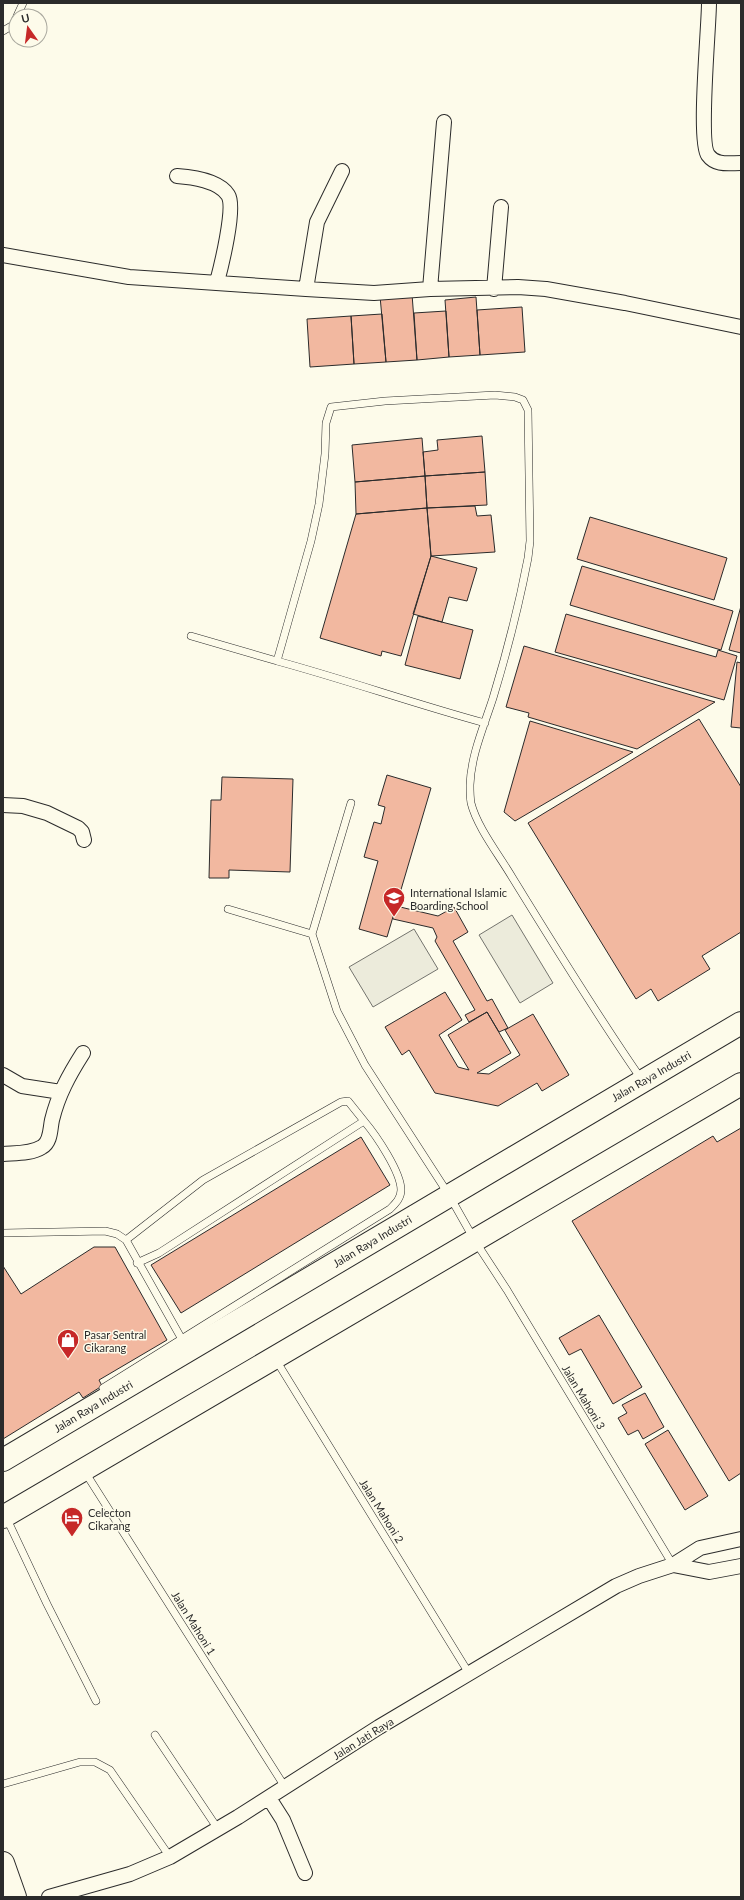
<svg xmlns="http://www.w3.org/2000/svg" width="744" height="1900" font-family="Lato,sans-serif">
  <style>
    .grass { fill: #ecebdb; stroke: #74746e }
    .building { fill: #f2b8a0; stroke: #2b2b2b }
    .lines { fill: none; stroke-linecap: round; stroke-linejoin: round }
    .service-casing { stroke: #2b2b2b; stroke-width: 8 }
    .minor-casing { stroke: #2b2b2b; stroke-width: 16 }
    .primary-casing { stroke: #2b2b2b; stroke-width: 24 }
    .service { stroke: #fdfbea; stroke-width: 7 }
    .minor { stroke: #fdfbea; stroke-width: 14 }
    .primary { stroke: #fdfbea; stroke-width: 22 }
    .labels { text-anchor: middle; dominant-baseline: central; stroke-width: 3; stroke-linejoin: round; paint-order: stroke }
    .poi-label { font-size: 11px; fill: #2b2b2b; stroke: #fdfbea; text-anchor: start }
    .street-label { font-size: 11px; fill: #2b2b2b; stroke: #fdfbea }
  </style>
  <rect width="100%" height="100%" fill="#fdfbea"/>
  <path class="grass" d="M 512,915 L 553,983 L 520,1003 L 479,935 Z
    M 414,929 L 438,969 L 373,1007 L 349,967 Z"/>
  <path class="building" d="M 412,294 L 417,360 L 386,362 L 380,296 Z
    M 476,297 L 480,355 L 449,357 L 445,300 Z
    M 522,307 L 525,352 L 480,355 L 477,310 Z
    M 446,311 L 449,357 L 417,360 L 414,313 Z
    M 382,314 L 386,362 L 354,364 L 351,316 Z
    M 351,316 L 354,364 L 310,367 L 307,319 Z
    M 482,436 L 485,472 L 425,476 L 423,452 L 438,450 L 437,440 Z
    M 422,438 L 425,476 L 355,482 L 352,445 Z
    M 485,472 L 487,505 L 427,508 L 425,476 Z
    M 425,476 L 427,508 L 356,514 L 355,482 Z
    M 475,506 L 477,516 L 491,515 L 495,552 L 431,556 L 427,508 Z
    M 427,508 L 431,556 L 401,656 L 382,651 L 381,656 L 320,638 L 356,514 Z
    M 590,517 L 727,558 L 714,600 L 577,559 Z
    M 431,556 L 477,568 L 467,601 L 449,597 L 442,622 L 413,614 Z
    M 582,566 L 733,611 L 721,650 L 570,605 Z
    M 741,606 L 741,653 L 729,650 Z
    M 566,614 L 716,657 L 718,650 L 737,656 L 724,700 L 555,652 Z
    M 418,616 L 473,630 L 460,679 L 405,665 Z
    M 524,646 L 715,702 L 637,749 L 528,717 L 529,713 L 506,707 Z
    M 737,662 L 741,663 L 741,728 L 731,727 Z
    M 699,719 L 741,787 L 741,932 L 702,956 L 710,969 L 658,1001 L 651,989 L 636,999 L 528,823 Z
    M 530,721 L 633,752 L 515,821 L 504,812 Z
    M 387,775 L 431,788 L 387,937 L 359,929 L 378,861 L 364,857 L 374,822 L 381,824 L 385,807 L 378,805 Z
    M 222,777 L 293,779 L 290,872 L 229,870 L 229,878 L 209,878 L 211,800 L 221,800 Z
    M 396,906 L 438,916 L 454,907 L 468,932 L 453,941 L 487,1001 L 492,999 L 508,1028 L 499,1032 L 487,1012 L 469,1022 L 465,1015 L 475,1010 L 435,941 L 437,937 L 433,928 L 393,919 Z
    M 445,992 L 462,1020 L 439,1035 L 458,1067 L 469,1070 L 448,1035 L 487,1012 L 511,1053 L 477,1073 L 489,1074 L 520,1055 L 505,1030 L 533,1014 L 569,1075 L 542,1091 L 537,1083 L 498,1106 L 435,1093 L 409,1050 L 402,1055 L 385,1027 Z
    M 741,1128 L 741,1473 L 729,1481 L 572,1221 L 713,1136 L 717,1142 Z
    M 361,1137 L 390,1185 L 181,1313 L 151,1265 Z
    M 94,1247 L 115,1247 L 167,1340 L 99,1380 L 102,1386 L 83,1398 L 79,1392 L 3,1439 L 3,1266 L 21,1294 Z
    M 599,1315 L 642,1387 L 613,1404 L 581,1349 L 569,1355 L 559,1338 Z
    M 645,1393 L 664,1427 L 643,1439 L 638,1430 L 628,1435 L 618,1418 L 627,1413 L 622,1405 Z
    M 668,1430 L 708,1496 L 685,1510 L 645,1444 Z"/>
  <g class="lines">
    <g class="service-casing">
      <path id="service" d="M 17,16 L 23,3
        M 3,31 L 13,25 L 16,18
        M 191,636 L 277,661
        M 485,723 C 415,704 347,680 277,661 L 311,541 L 319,504 L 325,454 L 326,423 L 331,407 L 385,401 L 495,395 L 515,397 L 523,400 L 528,410 L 530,541 L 528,558 C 519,605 507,652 493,698 C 484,726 471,755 470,785 C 470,791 470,797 471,803 C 477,827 499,855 512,877 C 554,945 596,1014 642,1080
        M 351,803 L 312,934 L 337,1011 L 365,1065 L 449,1195 L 475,1241 L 507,1290 L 673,1565
        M 228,909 L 312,934
        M 3,1233 L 105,1231 L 117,1234 L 126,1240 L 184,1343
        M 126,1240 L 203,1180 L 341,1102 L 348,1101 L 364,1121
        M 276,1360 L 470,1675
        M 103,1388 L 390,1209 C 396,1203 401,1198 401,1190 C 401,1172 376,1135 364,1121 L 159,1253 L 137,1263
        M 85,1472 L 285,1787
        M 6,1517 L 47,1604 L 96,1701
        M 155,1735 L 218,1829
        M 3,1784 L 80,1762 L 95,1762 L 110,1770 L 170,1857"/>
    </g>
    <g class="minor-casing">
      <path id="minor" d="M 709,3 C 709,27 698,141 708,155 C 716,166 729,163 741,163
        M 177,176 C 192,177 219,181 228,195 C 236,207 221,267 217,282
        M 3,255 L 129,277 L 306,289 L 374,293 L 430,289 L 518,287 L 546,289 L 625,303 L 741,327
        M 306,289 L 317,222 L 342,171
        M 430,289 L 444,122
        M 494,289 L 501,207
        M 3,805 L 23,806 L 47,813 L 78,828 L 82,832 L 84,840
        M 3,1075 L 22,1086 L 61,1092
        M 3,1154 C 15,1153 31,1154 42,1147 C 51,1142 50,1129 52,1120 C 58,1095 69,1075 83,1053
        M 673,1565 L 709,1572 L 741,1566
        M 269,1798 L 283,1820 L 305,1873
        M 49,1897 L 130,1874 L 170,1857 L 238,1817 L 379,1727 L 616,1586 L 639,1576 L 673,1565 L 700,1548 L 741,1539"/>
    </g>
    <g class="primary-casing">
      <path id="primary" d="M 3,1460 L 741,1023
        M 3,1517 L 741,1084
        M 3,1863 L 15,1897"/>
    </g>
    <use href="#service" class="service"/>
    <use href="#minor" class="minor"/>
    <use href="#primary" class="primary"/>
  </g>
  <defs>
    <g id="school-pin" transform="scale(1.15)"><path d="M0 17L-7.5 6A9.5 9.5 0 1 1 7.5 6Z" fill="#c62828" stroke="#fdfbea"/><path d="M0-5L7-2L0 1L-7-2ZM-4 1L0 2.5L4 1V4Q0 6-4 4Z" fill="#fff"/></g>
    <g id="shop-pin" transform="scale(1.15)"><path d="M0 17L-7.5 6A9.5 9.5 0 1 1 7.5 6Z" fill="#c62828" stroke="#fdfbea"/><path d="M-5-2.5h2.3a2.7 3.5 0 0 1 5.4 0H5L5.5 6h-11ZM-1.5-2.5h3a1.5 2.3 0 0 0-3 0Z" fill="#fff"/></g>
    <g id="hotel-pin" transform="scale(1.15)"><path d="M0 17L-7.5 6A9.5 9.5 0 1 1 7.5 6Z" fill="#c62828" stroke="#fdfbea"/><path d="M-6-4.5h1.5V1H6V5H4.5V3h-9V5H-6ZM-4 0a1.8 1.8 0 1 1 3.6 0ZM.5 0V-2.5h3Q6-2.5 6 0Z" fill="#fff"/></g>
  </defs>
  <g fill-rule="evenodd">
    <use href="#school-pin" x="394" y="898"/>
    <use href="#shop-pin" x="68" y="1340"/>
    <use href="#hotel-pin" x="72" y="1518"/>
  </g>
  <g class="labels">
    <g class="poi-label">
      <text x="410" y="892">International Islamic<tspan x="410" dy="13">Boarding School</tspan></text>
      <text x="84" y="1334">Pasar Sentral<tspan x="84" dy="13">Cikarang</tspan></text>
      <text x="88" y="1512">Celecton<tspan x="88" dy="13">Cikarang</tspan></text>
    </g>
    <g class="street-label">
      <text transform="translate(651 1076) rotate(-30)">Jalan Raya Industri</text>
      <text transform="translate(372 1241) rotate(-31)">Jalan Raya Industri</text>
      <text transform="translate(584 1397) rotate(59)">Jalan Mahoni 3</text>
      <text transform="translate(93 1406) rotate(-31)">Jalan Raya Industri</text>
      <text transform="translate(382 1511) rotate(58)">Jalan Mahoni 2</text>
      <text transform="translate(194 1623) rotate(58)">Jalan Mahoni 1</text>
      <text transform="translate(363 1738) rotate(-32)">Jalan Jati Raya</text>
    </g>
  </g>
  <rect width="744" height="1900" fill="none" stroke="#2b2b2b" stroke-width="8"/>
  <g transform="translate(28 28) rotate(346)"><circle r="19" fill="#fdfbea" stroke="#a9a89e"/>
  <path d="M0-3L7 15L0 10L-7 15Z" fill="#c62828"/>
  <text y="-6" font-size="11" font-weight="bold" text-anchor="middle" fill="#2b2b2b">U</text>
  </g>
</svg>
